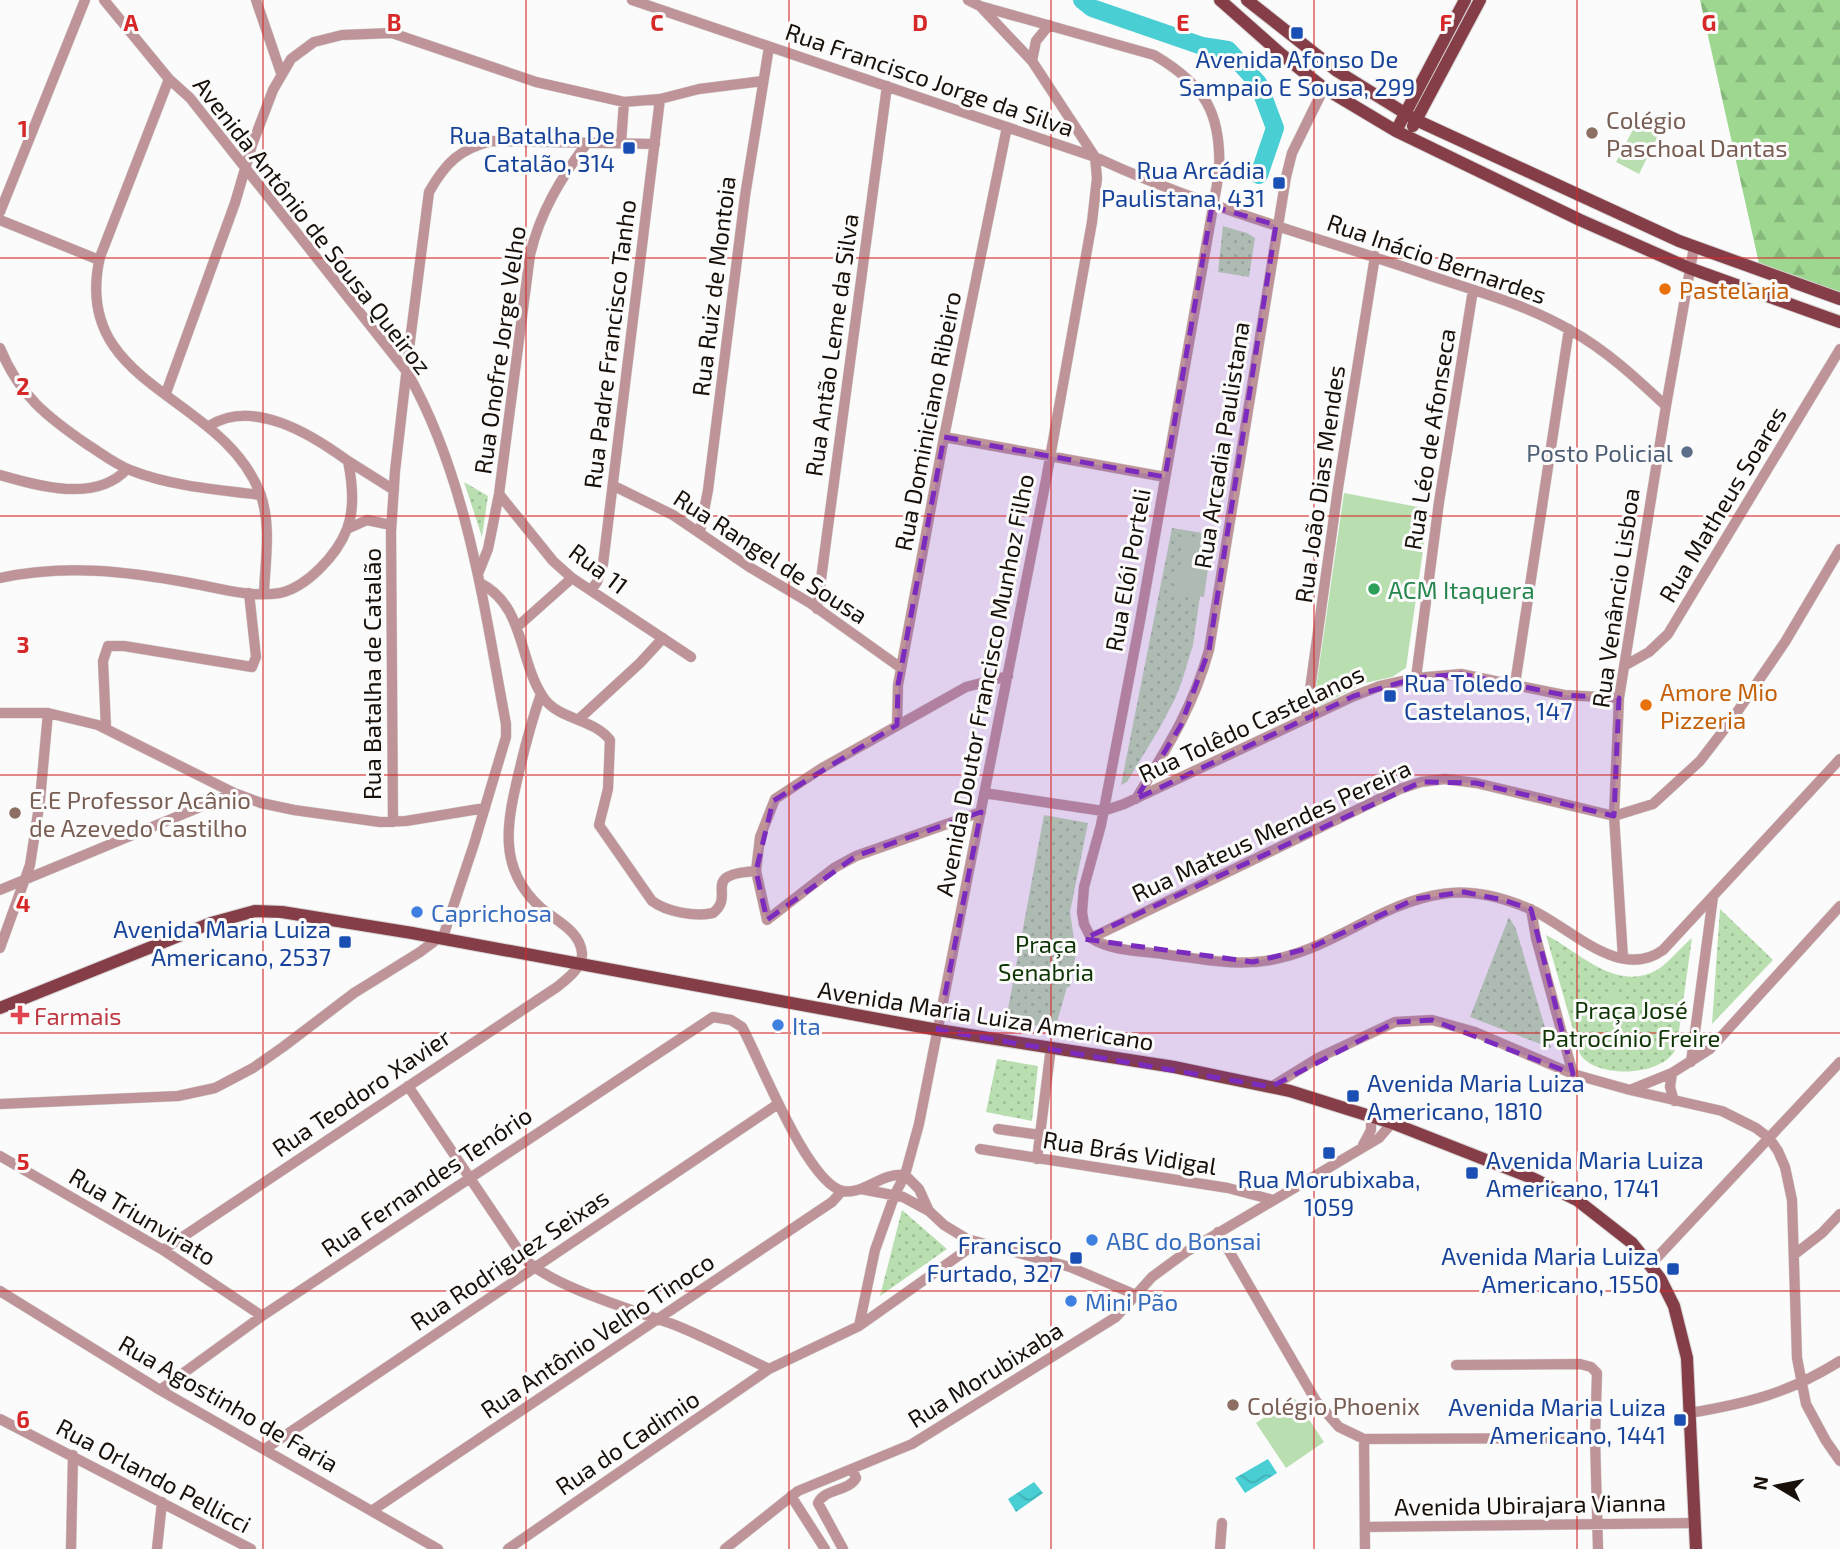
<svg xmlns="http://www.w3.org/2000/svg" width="1840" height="1549" font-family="'Exo 2',sans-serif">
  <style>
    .forest { fill: url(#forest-firs) }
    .park { fill: url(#park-dots) }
    .pitch { fill: #b9dfb0 }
    .water { fill: url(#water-waves) }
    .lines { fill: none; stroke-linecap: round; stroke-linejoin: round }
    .river { stroke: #49ced4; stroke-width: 18 }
    .minor-casing { stroke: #d7d5d4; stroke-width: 11 }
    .major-casing { stroke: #d7d5d4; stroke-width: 14 }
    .minor { stroke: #bf9498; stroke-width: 10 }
    .major { stroke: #853e48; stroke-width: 12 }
    .marked { fill: #7b2cbf; fill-opacity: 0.2; stroke: #7b2cbf; stroke-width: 5; stroke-dasharray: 14 9; stroke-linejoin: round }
    .grid { fill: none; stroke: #d62828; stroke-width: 2; stroke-opacity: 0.55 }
    .transit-dot { fill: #1a4fb4; stroke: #fbfbfb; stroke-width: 2.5 }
    .education-dot { fill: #8d6e63; stroke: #fbfbfb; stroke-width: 2.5 }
    .food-dot { fill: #e8710a; stroke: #fbfbfb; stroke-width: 2.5 }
    .service-dot { fill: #5c6f8a; stroke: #fbfbfb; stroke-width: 2.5 }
    .leisure-dot { fill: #2e9e5b; stroke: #fbfbfb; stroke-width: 2.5 }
    .shop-dot { fill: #3f7fe0; stroke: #fbfbfb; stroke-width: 2.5 }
    .health-dot { fill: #e0444e; stroke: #fbfbfb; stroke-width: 2.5 }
    .labels { text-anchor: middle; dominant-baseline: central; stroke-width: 6; stroke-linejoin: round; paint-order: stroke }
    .transit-label { font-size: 24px; fill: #164399; stroke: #fbfbfb; text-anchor: end }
    .street-label { font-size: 24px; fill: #181009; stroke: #fbfbfb }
    .education-label { font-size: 24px; fill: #785e54; stroke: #fbfbfb; text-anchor: start }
    .food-label { font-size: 24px; fill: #c56008; stroke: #fbfbfb; text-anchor: start }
    .service-label { font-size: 24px; fill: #4e5e75; stroke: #fbfbfb; text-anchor: end }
    .leisure-label { font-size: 24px; fill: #27864d; stroke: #fbfbfb; text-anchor: start }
    .shop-label { font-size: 24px; fill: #366cbe; stroke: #fbfbfb; text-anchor: start }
    .park-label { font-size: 24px; fill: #0f3505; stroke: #fbfbfb }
    .health-label { font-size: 24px; fill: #be3a42; stroke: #fbfbfb; text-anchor: start }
    .grid-label { font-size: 23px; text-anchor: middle; font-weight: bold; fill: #d62828; stroke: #fbfbfb; stroke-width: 6; stroke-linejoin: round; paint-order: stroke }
  </style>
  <defs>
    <pattern id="forest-firs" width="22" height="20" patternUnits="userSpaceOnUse" patternTransform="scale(1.75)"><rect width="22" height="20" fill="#9dd790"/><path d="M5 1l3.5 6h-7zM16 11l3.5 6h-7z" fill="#86b87b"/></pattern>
    <pattern id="park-dots" width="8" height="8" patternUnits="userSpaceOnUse" patternTransform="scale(1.75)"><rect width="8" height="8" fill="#b9dfb0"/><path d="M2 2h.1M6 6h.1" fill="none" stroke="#9ebe96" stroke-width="1.8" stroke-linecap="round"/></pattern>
    <pattern id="water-waves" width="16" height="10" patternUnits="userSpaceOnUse" patternTransform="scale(1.75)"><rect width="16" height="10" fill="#49ced4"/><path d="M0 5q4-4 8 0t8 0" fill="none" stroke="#3fb0b5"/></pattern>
  </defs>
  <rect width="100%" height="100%" fill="#fbfbfb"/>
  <path class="forest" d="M 1700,0 L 1840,0 L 1840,294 L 1760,268 Z"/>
  <path class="park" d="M 1223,226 L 1247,233 L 1255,238 L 1249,277 L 1218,272 Z
    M 464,482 L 488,496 L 482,537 Z
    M 1172,528 L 1209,534 L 1193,645 L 1182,681 L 1175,699 L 1159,729 L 1127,782 L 1121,785 Z
    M 1044,815 L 1088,823 L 1070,912 L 1076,953 L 1070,987 L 1067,987 L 1055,1029 L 1006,1020 Z
    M 1720,909 L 1773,960 L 1712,1024 Z
    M 1509,917 L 1516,929 L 1551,1048 L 1470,1017 Z
    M 1546,935 C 1580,952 1618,995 1660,968 C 1672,959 1681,947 1692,938 L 1677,1045 C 1669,1077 1596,1080 1580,1054 Z
    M 997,1059 L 1038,1066 L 1032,1121 L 986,1112 Z
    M 902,1210 L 947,1249 L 880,1296 Z"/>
  <path class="pitch" d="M 1637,122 L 1659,134 L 1639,174 L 1616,162 Z
    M 1344,493 L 1429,509 L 1406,668 L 1392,677 L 1365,683 L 1321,705 L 1315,695 Z
    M 1185,535 L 1212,540 L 1204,597 L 1176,593 Z
    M 1603,992 L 1641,1007 L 1632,1028 L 1596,1011 Z
    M 1294,1397 L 1324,1442 L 1286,1468 L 1256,1423 Z"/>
  <path class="water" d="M 1268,1459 L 1277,1473 L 1245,1493 L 1235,1478 Z
    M 1034,1482 L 1043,1493 L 1016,1512 L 1008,1499 Z"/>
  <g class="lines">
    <path class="river" d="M 1082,0 L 1092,8 L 1202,46 L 1228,50 L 1258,83 L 1275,128 L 1259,175"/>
    <g class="minor-casing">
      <path id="minor" d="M 256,0 L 281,73
        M 632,0 L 1095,157 C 1204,208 1318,237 1431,276 C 1479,292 1527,305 1570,330 C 1606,350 1636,378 1666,406
        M 980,6 L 1154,55 C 1205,85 1222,113 1219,173 L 1140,621 L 1101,825 L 1084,887 L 1082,912 L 1084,924 L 1091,938
        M 1032,61 L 1036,41 L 1049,25
        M 169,79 L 100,257 C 70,387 221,393 260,493 C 272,524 265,562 264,594
        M 621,143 L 624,102
        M 0,212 L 85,0
        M 0,220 L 99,260
        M 0,348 C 19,395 47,417 88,445 C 101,453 115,464 130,470 C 170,486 218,490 261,495
        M 166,393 L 235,203 L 252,145 L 273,90 L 291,59 L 314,42 L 342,35 L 392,33 L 536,82 L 624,102 L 660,99 L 699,89 L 763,81
        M 944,437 L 1165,477
        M 348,461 L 394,490
        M 0,475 C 38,486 96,503 127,469
        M 614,486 L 673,515 L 751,568 L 810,603 L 901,668
        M 499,494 L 553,561 L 572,578 L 691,657
        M 347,529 L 367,520 L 391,525
        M 700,532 L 708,490 L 745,196 L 769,47
        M 478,574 L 488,549 L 499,494 L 530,255 C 540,212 561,178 587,143
        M 0,578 C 64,564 126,571 190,583 C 219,588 250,598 280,593 C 307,587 337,555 347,529 C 355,509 352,481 348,461 C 311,434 253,398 209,426
        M 480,583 C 525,606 518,659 543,697 C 558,720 593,718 610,740 L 608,789 L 599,825 L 652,901 C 667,912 695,917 713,913 C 737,894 698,875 756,871
        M 591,590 L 597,582 L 603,564 L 660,99
        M 817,609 L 887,86
        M 517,627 L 572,578
        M 1624,666 L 1649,652 L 1668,634 L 1840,349
        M 1416,678 L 1439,502 L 1473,290
        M 1515,684 L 1569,329
        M 0,713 L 48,713 L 98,725 L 234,793 L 261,803 L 294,810 L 380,822 L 406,821 L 485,808
        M 1306,718 L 1338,488 L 1375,256
        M 579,719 L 640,663 L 663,638
        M 897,725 L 898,685 L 944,437 L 1007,127
        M 106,728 L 103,661 L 108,646 L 124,646 L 252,667 L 256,657 L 249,593
        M 984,793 L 1103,811 L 1124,804 L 1354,696 L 1380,686 L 1416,678 L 1461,674 L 1564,695 L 1619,698
        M 1136,799 C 1167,748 1193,708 1209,650 L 1286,177 L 1292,153 L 1324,88
        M 981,812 L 856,856 L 834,868 L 767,920 L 756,871 L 760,837 L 775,799 L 822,768 L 966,687 L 1008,676
        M 393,822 L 391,532 L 395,471 L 410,341 L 429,192 C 446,162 460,149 492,141 L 655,144
        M 0,890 L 234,793
        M 1531,909 L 1536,938 L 1573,1074
        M 1091,938 L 1400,789 L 1421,782 L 1445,779 L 1476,783 L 1614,816 L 1653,804 L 1700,761 L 1733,718 L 1785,642 L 1840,549
        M 1091,938 C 1111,951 1140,951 1163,954 C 1202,959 1241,968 1280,958 C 1337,945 1384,902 1442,894 C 1472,889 1502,897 1530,909 C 1569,926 1619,982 1663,950 L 1840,759
        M 0,948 L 30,865 L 40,800 L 48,713
        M 1623,958 L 1614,816 L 1619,698 L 1666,406 L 1694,247
        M 1691,1062 L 1713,897
        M 1672,1073 L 1670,1087 L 1674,1101
        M 408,1086 L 523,1257 C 549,1286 636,1311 675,1325 C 707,1338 738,1354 769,1369
        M 1271,1087 L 1318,1058 L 1395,1022 L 1432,1020 L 1475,1032 L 1573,1074 L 1630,1090 L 1722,1111 L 1756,1128 L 1769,1138 L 1778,1151 L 1785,1167 L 1792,1200 L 1797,1358 L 1806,1404 L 1826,1441 L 1840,1461
        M 1630,1090 L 1672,1073 L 1710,1049 L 1840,906
        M 0,1104 L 178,1096 L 215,1088 L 253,1068 L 283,1047 L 354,993 L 420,952 L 444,934 L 474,844 L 506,737 L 506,724 C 484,607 467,477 407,372 L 190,98 L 169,79 L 104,0
        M 998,1129 L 1040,1135
        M 1363,1145 L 1371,1130 L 1371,1116
        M 980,1149 L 1228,1188 L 1273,1200
        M 0,1156 L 163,1250 L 262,1316
        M 1037,1159 L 1051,1047
        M 861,1189 L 903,1197 L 929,1211 L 944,1225 L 967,1239 L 1070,1267 L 1136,1295
        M 1218,1232 L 1316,1401 L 1339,1427 L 1364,1439 L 1595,1438
        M 163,1250 L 557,987 C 567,979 583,967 582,953 C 580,930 554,920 540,907 C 497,868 507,822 519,772 C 525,746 532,720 541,694
        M 1795,1254 L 1822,1233 L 1840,1214
        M 1650,1265 L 1840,1062
        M 0,1291 L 160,1390 L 438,1549
        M 859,1326 L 875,1250 L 895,1194 L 905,1175 L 919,1124 L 1046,480 L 1092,222 L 1097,178 L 1095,157 L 1032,61 L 980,6 L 968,0
        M 1456,1365 L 1580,1364 L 1591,1367 L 1597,1373 L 1595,1438 L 1598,1549
        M 160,1390 L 262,1316 L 713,1017 L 731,1020 L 742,1027 C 760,1060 807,1183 843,1191 C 864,1195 882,1172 905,1175 L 919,1189 L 929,1211
        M 1690,1413 C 1749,1403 1789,1393 1840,1361
        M 0,1419 L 251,1549
        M 1364,1439 L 1365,1549
        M 265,1449 L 778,1104
        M 791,1496 L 825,1549
        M 373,1510 L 832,1202 L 842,1191
        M 1365,1527 L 1695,1523
        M 71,1549 L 73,1455
        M 157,1549 L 162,1502
        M 508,1549 L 769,1369 L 859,1326 L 978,1242
        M 725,1549 L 798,1491 L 912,1444 L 1116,1317 L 1152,1277 L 1186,1252 L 1379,1138 L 1392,1123
        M 843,1549 L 818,1503 C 825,1488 848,1492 856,1478 L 852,1469
        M 1220,1549 L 1222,1523"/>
    </g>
    <g class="major-casing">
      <path id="major" d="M 1220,0 L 1281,54 L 1324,88 L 1396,131 L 1580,220 L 1689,268 L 1840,322
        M 1247,0 L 1337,71 L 1416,120 L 1679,241 L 1840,299
        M 1413,126 L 1480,0
        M 1396,131 L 1465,0
        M 0,1008 L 211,923 L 255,911 L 282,912 L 412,933 L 938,1030 L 1174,1067 L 1290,1091 L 1392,1123 L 1532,1178 L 1577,1200 L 1632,1243 L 1660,1278 L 1674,1306 L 1687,1358 L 1696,1549"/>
    </g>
    <use href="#minor" class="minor"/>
    <use href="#major" class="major"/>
  </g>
  <path class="marked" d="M 1212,206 L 1276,225 L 1209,650 L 1181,725 L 1136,799 L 1354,696 L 1416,678 L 1461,674 L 1564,695 L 1619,698 L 1614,816 L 1476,783 L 1421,782 L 1084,939 L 1253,962 L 1310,948 L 1415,899 L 1464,892 L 1503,900 L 1531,909 L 1573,1074 L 1432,1020 L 1395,1022 L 1271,1087 L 938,1030 L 981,812 L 856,856 L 767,920 L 756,871 L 773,801 L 897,725 L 898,685 L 944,437 L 1165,477 Z"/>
  <path class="grid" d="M 263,0 L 263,1549M 526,0 L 526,1549M 789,0 L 789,1549M 1051,0 L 1051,1549M 1314,0 L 1314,1549M 1577,0 L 1577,1549M 0,258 L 1840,258M 0,516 L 1840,516M 0,775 L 1840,775M 0,1033 L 1840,1033M 0,1291 L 1840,1291"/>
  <g class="transit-dot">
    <rect x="1290" y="26" width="14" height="14" rx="3.5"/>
    <rect x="622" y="141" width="14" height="14" rx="3.5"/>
    <rect x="1272" y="176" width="14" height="14" rx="3.5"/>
    <rect x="1383" y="689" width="14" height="14" rx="3.5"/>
    <rect x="338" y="935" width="14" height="14" rx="3.5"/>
    <rect x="1346" y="1089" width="14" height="14" rx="3.5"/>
    <rect x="1322" y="1146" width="14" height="14" rx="3.5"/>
    <rect x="1465" y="1166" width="14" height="14" rx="3.5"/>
    <rect x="1069" y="1251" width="14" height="14" rx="3.5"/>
    <rect x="1666" y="1262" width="14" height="14" rx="3.5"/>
    <rect x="1673" y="1413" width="14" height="14" rx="3.5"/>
  </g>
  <g class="education-dot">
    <circle cx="1592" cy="133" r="7"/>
    <circle cx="15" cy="813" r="7"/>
    <circle cx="1233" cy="1405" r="7"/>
  </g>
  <g class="food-dot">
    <circle cx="1665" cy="289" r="7"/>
    <circle cx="1646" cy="705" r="7"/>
  </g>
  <circle class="service-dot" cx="1687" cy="452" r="7"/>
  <circle class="leisure-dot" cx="1374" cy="589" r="7"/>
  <g class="shop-dot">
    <circle cx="417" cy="912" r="7"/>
    <circle cx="778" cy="1025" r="7"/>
    <circle cx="1092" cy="1240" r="7"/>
    <circle cx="1071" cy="1301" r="7"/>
  </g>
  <path class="health-dot" d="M16.5 1004.5h7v7h7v7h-7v7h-7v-7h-7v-7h7z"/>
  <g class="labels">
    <g class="transit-label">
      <text x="1297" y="58" text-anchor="middle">Avenida Afonso De<tspan x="1297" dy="28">Sampaio E Sousa, 299</tspan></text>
      <text x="615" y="134">Rua Batalha De<tspan x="615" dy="28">Catalão, 314</tspan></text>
      <text x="1265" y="169">Rua Arcádia<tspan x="1265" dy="28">Paulistana, 431</tspan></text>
      <text x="1404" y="682" text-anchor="start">Rua Toledo<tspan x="1404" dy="28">Castelanos, 147</tspan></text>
      <text x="331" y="928">Avenida Maria Luiza<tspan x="331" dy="28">Americano, 2537</tspan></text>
      <text x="1367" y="1082" text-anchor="start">Avenida Maria Luiza<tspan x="1367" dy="28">Americano, 1810</tspan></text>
      <text x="1486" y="1159" text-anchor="start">Avenida Maria Luiza<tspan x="1486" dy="28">Americano, 1741</tspan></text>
      <text x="1329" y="1178" text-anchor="middle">Rua Morubixaba,<tspan x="1329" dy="28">1059</tspan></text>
      <text x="1062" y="1244">Francisco<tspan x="1062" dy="28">Furtado, 327</tspan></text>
      <text x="1659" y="1255">Avenida Maria Luiza<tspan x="1659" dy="28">Americano, 1550</tspan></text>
      <text x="1666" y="1406">Avenida Maria Luiza<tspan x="1666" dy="28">Americano, 1441</tspan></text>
    </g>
    <g class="street-label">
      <text transform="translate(930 79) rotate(19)">Rua Francisco Jorge da Silva</text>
      <text transform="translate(313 225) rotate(52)">Avenida Antônio de Sousa Queiroz</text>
      <text transform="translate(1437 258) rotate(19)">Rua Inácio Bernardes</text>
      <text transform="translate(713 286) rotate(-83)">Rua Ruiz de Montoia</text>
      <text transform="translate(609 344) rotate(-83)">Rua Padre Francisco Tanho</text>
      <text transform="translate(831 345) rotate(-82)">Rua Antão Leme da Silva</text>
      <text transform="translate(499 350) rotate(-82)">Rua Onofre Jorge Velho</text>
      <text transform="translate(927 421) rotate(-79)">Rua Dominiciano Ribeiro</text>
      <text transform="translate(1429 439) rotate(-81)">Rua Léo de Afonseca</text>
      <text transform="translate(1221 445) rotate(-81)">Rua Arcadia Paulistana</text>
      <text transform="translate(1319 484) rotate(-82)">Rua João Dias Mendes</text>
      <text transform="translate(1722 504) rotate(-59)">Rua Matheus Soares</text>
      <text transform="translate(771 556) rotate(33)">Rua Rangel de Sousa</text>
      <text transform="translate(599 568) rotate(37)">Rua 11</text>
      <text transform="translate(1127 570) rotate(-80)">Rua Elói Porteli</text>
      <text transform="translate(1615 598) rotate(-82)">Rua Venâncio Lisboa</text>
      <text transform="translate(371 674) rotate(-90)">Rua Batalha de Catalão</text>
      <text transform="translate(984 685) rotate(-79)">Avenida Doutor Francisco Munhoz Filho</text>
      <text transform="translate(1251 723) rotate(-25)">Rua Tolêdo Castelanos</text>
      <text transform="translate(1271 830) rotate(-25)">Rua Mateus Mendes Pereira</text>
      <text transform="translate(986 1015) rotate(9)">Avenida Maria Luiza Americano</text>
      <text transform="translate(361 1092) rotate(-34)">Rua Teodoro Xavier</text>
      <text transform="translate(1130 1152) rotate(9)">Rua Brás Vidigal</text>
      <text transform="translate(426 1181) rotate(-34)">Rua Fernandes Tenório</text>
      <text transform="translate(143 1216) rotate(31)">Rua Triunvirato</text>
      <text transform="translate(509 1259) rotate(-34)">Rua Rodriguez Seixas</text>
      <text transform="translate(597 1335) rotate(-34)">Rua Antônio Velho Tinoco</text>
      <text transform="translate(985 1374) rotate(-32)">Rua Morubixaba</text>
      <text transform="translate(229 1403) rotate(30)">Rua Agostinho de Faria</text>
      <text transform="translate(627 1442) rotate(-34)">Rua do Cadimio</text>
      <text transform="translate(154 1475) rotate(28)">Rua Orlando Pellicci</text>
      <text transform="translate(1530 1504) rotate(-1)">Avenida Ubirajara Vianna</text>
    </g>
    <g class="education-label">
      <text x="1606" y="119">Colégio<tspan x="1606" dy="28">Paschoal Dantas</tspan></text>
      <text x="29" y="799">E.E Professor Acânio<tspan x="29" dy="28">de Azevedo Castilho</tspan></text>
      <text x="1247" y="1405">Colégio Phoenix</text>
    </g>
    <g class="food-label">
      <text x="1679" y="289">Pastelaria</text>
      <text x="1660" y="691">Amore Mio<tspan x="1660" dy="28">Pizzeria</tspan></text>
    </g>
    <g class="service-label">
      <text x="1673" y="452">Posto Policial</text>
    </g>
    <g class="leisure-label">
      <text x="1388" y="589">ACM Itaquera</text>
    </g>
    <g class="shop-label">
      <text x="431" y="912">Caprichosa</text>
      <text x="792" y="1025">Ita</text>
      <text x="1106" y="1240">ABC do Bonsai</text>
      <text x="1085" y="1301">Mini Pão</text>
    </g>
    <g class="park-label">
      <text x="1046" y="943">Praça<tspan x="1046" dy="28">Senabria</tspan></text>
      <text x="1631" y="1009">Praça José<tspan x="1631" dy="28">Patrocínio Freire</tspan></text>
    </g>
    <g class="health-label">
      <text x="34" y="1015">Farmais</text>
    </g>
  </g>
  <g class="grid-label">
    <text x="131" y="31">A</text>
    <text x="394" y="31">B</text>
    <text x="657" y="31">C</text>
    <text x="920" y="31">D</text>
    <text x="1183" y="31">E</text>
    <text x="1446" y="31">F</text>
    <text x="1709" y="31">G</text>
    <text x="23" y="137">1</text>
    <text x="23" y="395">2</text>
    <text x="23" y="653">3</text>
    <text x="23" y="912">4</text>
    <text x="23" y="1170">5</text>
    <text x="23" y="1428">6</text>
  </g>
  <g transform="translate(1777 1486) rotate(280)" stroke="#fbfbfb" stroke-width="5" paint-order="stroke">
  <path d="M0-5L12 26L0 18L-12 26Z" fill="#181009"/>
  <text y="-10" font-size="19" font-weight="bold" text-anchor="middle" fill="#181009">N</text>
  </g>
</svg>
